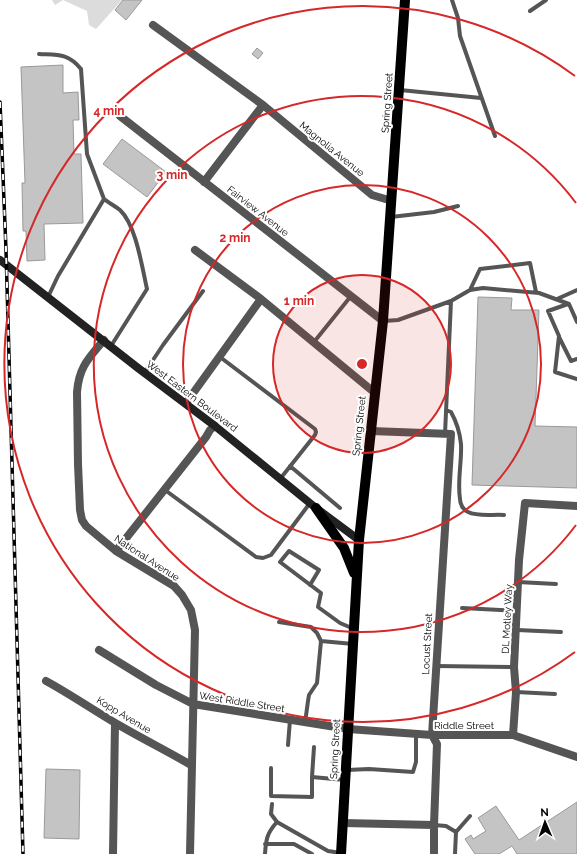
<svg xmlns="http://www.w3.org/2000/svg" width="577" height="854" font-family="Raleway,sans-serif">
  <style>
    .grass { fill: #dcdcdc }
    .building { fill: #c4c4c4; stroke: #999 }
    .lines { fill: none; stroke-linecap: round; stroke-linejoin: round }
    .service { stroke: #555; stroke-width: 4 }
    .minor { stroke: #555; stroke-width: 8 }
    .secondary { stroke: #222; stroke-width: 8 }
    .primary { stroke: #000; stroke-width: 10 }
    .rail-casing { stroke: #000; stroke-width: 3.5 }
    .rail { stroke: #fff; stroke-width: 2; stroke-dasharray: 6; stroke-linecap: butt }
    .ring { fill: none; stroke: #d62828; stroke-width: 2 }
    .labels { text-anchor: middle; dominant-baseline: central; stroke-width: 4; stroke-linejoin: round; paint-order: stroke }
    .street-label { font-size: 10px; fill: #000; stroke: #fff }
    .centre { fill: #d62828; stroke: #fff; stroke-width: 2 }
    .ring-label { font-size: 12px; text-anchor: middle; font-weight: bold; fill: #d62828; stroke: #fff; stroke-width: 4; stroke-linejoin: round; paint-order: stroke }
  </style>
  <rect width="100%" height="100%" fill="#fff"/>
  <path class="grass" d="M 52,0 L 122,0 L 96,29 L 89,25 L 87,11 L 63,0 L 55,5 Z"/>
  <path class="building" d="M 123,0 L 142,0 L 126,20 L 115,10 Z
    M 257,48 L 263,53 L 258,59 L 252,54 Z
    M 63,65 L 63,93 L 78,92 L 79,120 L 73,120 L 74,154 L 81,154 L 83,223 L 44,224 L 45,260 L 27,261 L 26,231 L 23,231 L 22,183 L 25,183 L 21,67 Z
    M 122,139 L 166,172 L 147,197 L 103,164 Z
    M 478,297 L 512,298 L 511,310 L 539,310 L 535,426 L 577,427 L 577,488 L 472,485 Z
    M 46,769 L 80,770 L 79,839 L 44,838 Z
    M 577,802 L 577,854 L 517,854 L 512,846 L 499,854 L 475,854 L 465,839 L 471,835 L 473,839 L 486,831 L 478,818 L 496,806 L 519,840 Z"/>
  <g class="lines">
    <path class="service" d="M 452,0 L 458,18 L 460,36 L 495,136
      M 530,11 L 546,0
      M 39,54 C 58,55 68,53 81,69 L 87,154 L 104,199 L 58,276 L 48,297
      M 400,90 L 481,98
      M 104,199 C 109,203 115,206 120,210 C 136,225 142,267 147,289 L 111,346
      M 391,217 L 434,212 L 458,206
      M 470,290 L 480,269 L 530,263 L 536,292
      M 557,299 L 577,290
      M 568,304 L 548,311 L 559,336 L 555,372 L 577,379
      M 384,321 L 398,320 L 451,301 L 470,290 L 483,288 L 539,293 L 569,304 L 577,322
      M 559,337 L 571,361 L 577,359
      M 314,342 L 351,296
      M 220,357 L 315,429 L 316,432 L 315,435 L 280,479
      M 145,372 L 163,345 L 203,291
      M 446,410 L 451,412 C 456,421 460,434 461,444 C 462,462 457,481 460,499 C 460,504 463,510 468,512 C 478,517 494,514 504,515
      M 445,434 L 451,301
      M 290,466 L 340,508
      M 165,490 L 256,557 L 263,558 L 271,555 L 310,503
      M 518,582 L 556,584
      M 310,585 L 319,570 L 289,551 L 280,562 L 321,593 L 318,607 L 340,623 L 354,629
      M 462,608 L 517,611
      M 279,622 L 311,627 L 317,633 L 321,641 L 353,644
      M 517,630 L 561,632
      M 436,666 L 514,667
      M 516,692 L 555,694
      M 305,723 L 308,701 L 309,695 L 317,683 L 321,641
      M 288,745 L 290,720
      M 314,747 L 312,777 L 345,780
      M 271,768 L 271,796 L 312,797 L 312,777
      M 347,770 L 369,769 L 413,772 L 416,762 L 416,734
      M 272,804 L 271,814 L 277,822 L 328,851 L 341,853
      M 434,825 L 446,826 L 456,832
      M 265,844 L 294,844 L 312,854
      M 265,854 C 266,839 267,833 277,822
      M 455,854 L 456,832 L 470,816"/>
    <path class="minor" d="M 153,25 L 263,105 L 372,195 L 392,201
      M 120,116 L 383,321
      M 204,182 L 263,105
      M 195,250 L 261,299 L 375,393
      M 104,340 C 88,359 79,367 77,392 L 78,464 L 80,510 L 82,520 L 86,526 L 116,551 L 174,586 L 182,595 L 191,610 L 195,630 L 190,854
      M 186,403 L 261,299
      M 371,431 L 451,434 L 432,735 L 437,744 L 434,825 L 434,854
      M 116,551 L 206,437 L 210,430 L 215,426
      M 99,650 L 156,685 L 193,704 L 348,729 L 432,735 L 513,735 L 577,757
      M 46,681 C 70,694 93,710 117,724 C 141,738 167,751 191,765
      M 513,735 L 516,692 L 514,667 L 519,560 L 525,503 L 577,506
      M 343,823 L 434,825
      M 113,854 L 115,723"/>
    <path class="secondary" d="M 0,260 L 138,368 L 215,426 L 316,508 L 359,540"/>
    <path class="primary" d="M 316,508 L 344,548 L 354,573
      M 341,854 L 359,540 L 383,321 L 405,0"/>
    <g class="rail-casing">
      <path id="rail" d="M 0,102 L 6,250 L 23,854"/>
    </g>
    <use href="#rail" class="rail"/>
  </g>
  <circle cx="362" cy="364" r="89" fill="#d62828" fill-opacity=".12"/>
  <g class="ring">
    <circle cx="362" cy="364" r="89"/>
    <circle cx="362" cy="364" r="179"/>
    <path d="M576 525A268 268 0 1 1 576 203"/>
    <path d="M575 652A358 358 0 1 1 575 76"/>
  </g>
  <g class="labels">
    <g class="street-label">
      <text transform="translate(387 103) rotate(-86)">Spring Street</text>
      <text transform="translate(332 149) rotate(39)">Magnolia Avenue</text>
      <text transform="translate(258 211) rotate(38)">Fairview Avenue</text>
      <text transform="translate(192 396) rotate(37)">West Eastern Boulevard</text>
      <text transform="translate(359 426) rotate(-84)">Spring Street</text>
      <text transform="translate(147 558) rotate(33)">National Avenue</text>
      <text transform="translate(507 619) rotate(-87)">DL Motley Way</text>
      <text transform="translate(427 644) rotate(-87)">Locust Street</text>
      <text transform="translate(242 702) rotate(9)">West Riddle Street</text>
      <text transform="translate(124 715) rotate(31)">Kopp Avenue</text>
      <text x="464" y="725">Riddle Street</text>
      <text transform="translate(335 749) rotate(-87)">Spring Street</text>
    </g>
  </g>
  <circle cx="362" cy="364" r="6" class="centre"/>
  <g class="ring-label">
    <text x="109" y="115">4 min</text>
    <text x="172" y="179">3 min</text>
    <text x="235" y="242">2 min</text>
    <text x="299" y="305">1 min</text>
  </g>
  <g transform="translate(545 822) rotate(358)" stroke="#ffffff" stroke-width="3" paint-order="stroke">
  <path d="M0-3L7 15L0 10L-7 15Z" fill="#000000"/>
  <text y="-6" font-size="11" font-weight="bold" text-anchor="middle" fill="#000000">N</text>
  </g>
</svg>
